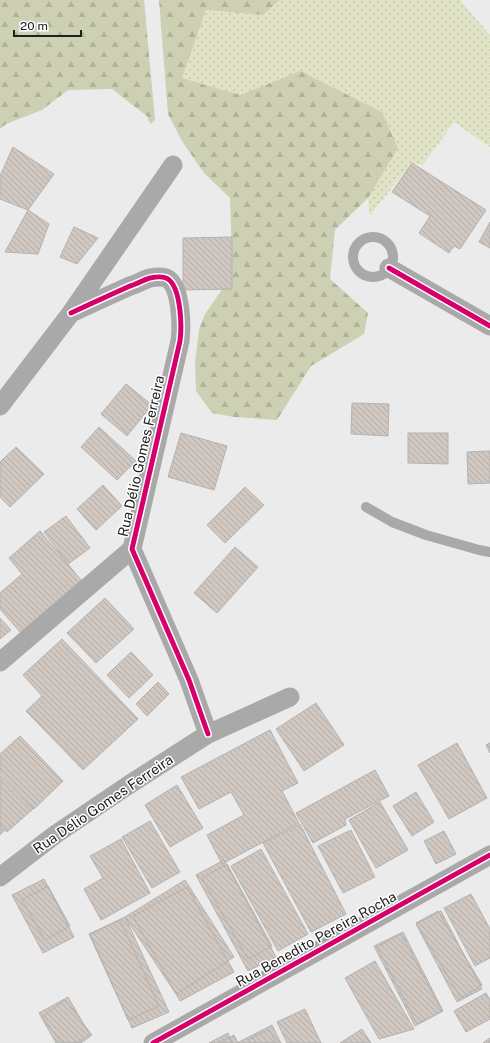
<svg xmlns="http://www.w3.org/2000/svg" width="490" height="1043" font-family="'Public Sans',sans-serif">
  <style>
    .grass { fill: url(#grass-dots) }
    .forest { fill: url(#forest-firs) }
    .building { fill: url(#building-back-hatch); stroke: #b3b3b3 }
    .lines { fill: none; stroke-linecap: round; stroke-linejoin: round }
    .service { stroke: #a9a9a9; stroke-width: 10 }
    .minor { stroke: #a9a9a9; stroke-width: 19 }
    .cycleway-casing { stroke: #fff; stroke-width: 8 }
    .cycleway { stroke: #d6006c; stroke-width: 5 }
    .labels { text-anchor: middle; dominant-baseline: central; stroke-width: 3; stroke-linejoin: round; paint-order: stroke }
    .street-label { font-size: 14px; fill: #202020; stroke: #fff }
  </style>
  <defs>
    <pattern id="grass-dots" width="8" height="8" patternUnits="userSpaceOnUse"><rect width="8" height="8" fill="#e1e3c6"/><path d="M2 2h.1M6 6h.1" fill="none" stroke="#c1c2aa" stroke-width="1.8" stroke-linecap="round"/></pattern>
    <pattern id="forest-firs" width="22" height="20" patternUnits="userSpaceOnUse"><rect width="22" height="20" fill="#cdd0b2"/><path d="M5 1l3.5 6h-7zM16 11l3.5 6h-7z" fill="#b0b299"/></pattern>
    <pattern id="building-back-hatch" width="6" height="6" patternUnits="userSpaceOnUse"><rect width="6" height="6" fill="#d0c7c1"/><path d="M-1 5l2 2M0 0l6 6M5-1l2 2" fill="none" stroke="#b2aba6"/></pattern>
  </defs>
  <rect width="100%" height="100%" fill="#ebebec"/>
  <path class="grass" d="M 280,0 L 460,0 L 490,35 L 490,147 L 454,122 L 423,165 L 412,163 L 370,215 L 368,198 L 398,148 L 300,72 L 240,95 L 182,78 L 206,10 L 263,15 Z"/>
  <path class="forest" d="M 0,0 L 144,0 L 155,120 L 151,124 L 148,120 L 148,117 L 112,89 L 68,90 L 42,110 L 6,124 L 0,129 Z
    M 159,0 L 280,0 L 263,15 L 206,10 L 182,78 L 240,95 L 300,71 L 382,112 L 398,148 L 368,198 L 335,230 L 330,279 L 368,313 L 364,334 L 311,366 L 277,420 L 234,417 L 212,413 L 196,391 L 195,363 L 199,330 L 205,314 L 221,291 L 232,261 L 230,198 L 204,173 L 182,141 L 168,114 Z"/>
  <path class="building" d="M 13,147 L 54,174 L 28,210 L 0,199 L 0,176 Z
    M 412,163 L 486,210 L 460,249 L 454,246 L 449,253 L 419,233 L 430,216 L 392,192 Z
    M 28,210 L 49,224 L 38,254 L 5,252 Z
    M 490,222 L 490,248 L 479,242 Z
    M 74,227 L 98,238 L 77,264 L 60,257 Z
    M 232,237 L 232,289 L 183,290 L 183,238 Z
    M 126,384 L 152,405 L 127,436 L 101,414 Z
    M 352,403 L 389,404 L 388,436 L 351,434 Z
    M 99,427 L 136,461 L 117,480 L 81,447 Z
    M 181,433 L 227,446 L 214,490 L 168,477 Z
    M 408,433 L 448,433 L 448,464 L 408,463 Z
    M 16,447 L 44,474 L 10,507 L 0,497 L 0,462 Z
    M 490,451 L 490,483 L 468,484 L 467,452 Z
    M 103,485 L 122,506 L 96,530 L 77,509 Z
    M 245,487 L 264,505 L 225,543 L 207,525 Z
    M 66,516 L 90,548 L 68,564 L 44,532 Z
    M 40,531 L 82,581 L 21,633 L 0,609 L 0,593 L 22,574 L 9,558 Z
    M 235,547 L 258,567 L 217,613 L 194,593 Z
    M 105,598 L 134,629 L 96,663 L 67,633 Z
    M 0,618 L 11,630 L 0,639 Z
    M 62,639 L 138,719 L 83,770 L 26,711 L 42,696 L 23,675 Z
    M 131,652 L 153,675 L 129,698 L 107,675 Z
    M 158,682 L 169,694 L 147,716 L 136,704 Z
    M 316,703 L 344,745 L 304,771 L 276,729 Z
    M 270,730 L 298,783 L 282,791 L 299,823 L 222,864 L 207,835 L 244,815 L 231,792 L 199,809 L 181,777 Z
    M 20,736 L 63,781 L 34,809 L 0,773 L 0,754 Z
    M 457,743 L 487,798 L 449,819 L 418,765 Z
    M 490,743 L 490,753 L 486,745 Z
    M 375,770 L 389,796 L 345,819 L 346,825 L 313,843 L 296,813 Z
    M 0,775 L 33,809 L 7,832 L 0,824 Z
    M 177,785 L 203,828 L 170,847 L 145,805 Z
    M 416,792 L 434,822 L 412,836 L 393,806 Z
    M 380,802 L 408,850 L 376,868 L 349,820 Z
    M 150,821 L 180,872 L 152,888 L 122,837 Z
    M 300,824 L 346,914 L 311,932 L 263,843 Z
    M 0,825 L 5,830 L 0,835 Z
    M 351,830 L 375,877 L 343,893 L 318,846 Z
    M 444,831 L 456,854 L 436,864 L 424,841 Z
    M 121,839 L 150,893 L 101,920 L 84,889 L 103,878 L 90,856 Z
    M 261,849 L 308,934 L 278,951 L 231,866 Z
    M 224,860 L 276,957 L 248,971 L 196,875 Z
    M 227,864 L 272,946 L 248,959 L 202,878 Z
    M 44,879 L 74,937 L 43,953 L 12,895 Z
    M 185,880 L 234,957 L 176,994 L 125,917 Z
    M 48,886 L 70,926 L 45,940 L 22,900 Z
    M 187,887 L 234,972 L 180,1001 L 133,916 Z
    M 471,894 L 490,929 L 490,958 L 475,966 L 444,908 Z
    M 438,911 L 482,985 L 461,998 L 416,923 Z
    M 441,911 L 482,989 L 457,1002 L 416,924 Z
    M 125,917 L 169,1012 L 132,1028 L 89,934 Z
    M 120,920 L 159,1006 L 128,1020 L 90,934 Z
    M 403,932 L 443,1011 L 415,1026 L 374,946 Z
    M 401,934 L 442,1011 L 417,1024 L 377,947 Z
    M 375,961 L 414,1029 L 379,1039 L 345,978 Z
    M 486,993 L 490,1000 L 490,1019 L 466,1032 L 454,1011 Z
    M 68,997 L 90,1035 L 76,1043 L 56,1043 L 39,1013 Z
    M 65,1000 L 92,1035 L 81,1043 L 62,1043 L 42,1017 Z
    M 305,1009 L 321,1043 L 287,1043 L 277,1022 Z
    M 272,1025 L 281,1043 L 237,1043 Z
    M 269,1029 L 276,1043 L 250,1043 L 248,1040 Z
    M 362,1029 L 371,1043 L 340,1043 Z
    M 228,1033 L 233,1043 L 209,1043 Z
    M 234,1035 L 238,1043 L 219,1043 Z
    M 490,1038 L 490,1043 L 483,1043 Z"/>
  <g class="lines">
    <path class="service" d="M353 257a20 20 0 1 1 40 0a20 20 0 1 1-40 0Z
      M 366,507 L 392,522 L 426,535 L 479,550 L 490,552"/>
    <path class="minor" d="M 389,268 L 490,326
      M 71,313 C 90,304 110,295 130,286 C 137,284 143,280 150,278 C 155,277 164,276 168,279 C 181,288 182,326 180,341 L 132,549 L 189,680 L 208,734
      M 0,406 L 71,313 L 173,165
      M 0,662 L 132,549
      M 0,877 L 56,834 L 127,786 L 208,734 L 290,697
      M 153,1043 L 490,855"/>
    <g class="cycleway-casing">
      <path id="cycleway" d="M 389,268 L 490,326
        M 71,313 C 90,304 110,295 130,286 C 137,284 143,280 150,278 C 155,277 164,276 168,279 C 181,288 182,326 180,341 L 132,549 L 189,680 L 208,734
        M 153,1043 L 490,855"/>
    </g>
    <use href="#cycleway" class="cycleway"/>
  </g>
  <g class="labels">
    <g class="street-label">
      <text transform="translate(141 456) rotate(-77)">Rua Délio Gomes Ferreira</text>
      <text transform="translate(103 804) rotate(-34)">Rua Délio Gomes Ferreira</text>
      <text transform="translate(316 939) rotate(-29)">Rua Benedito Pereira Rocha</text>
    </g>
  </g>
  <path d="M14 30v6h67v-6" fill="none" stroke="#202020" stroke-width="2"/>
  <text x="20" y="30" font-size="12" fill="#202020" stroke="#ffffff" stroke-width="3" paint-order="stroke">20 m</text>
</svg>
